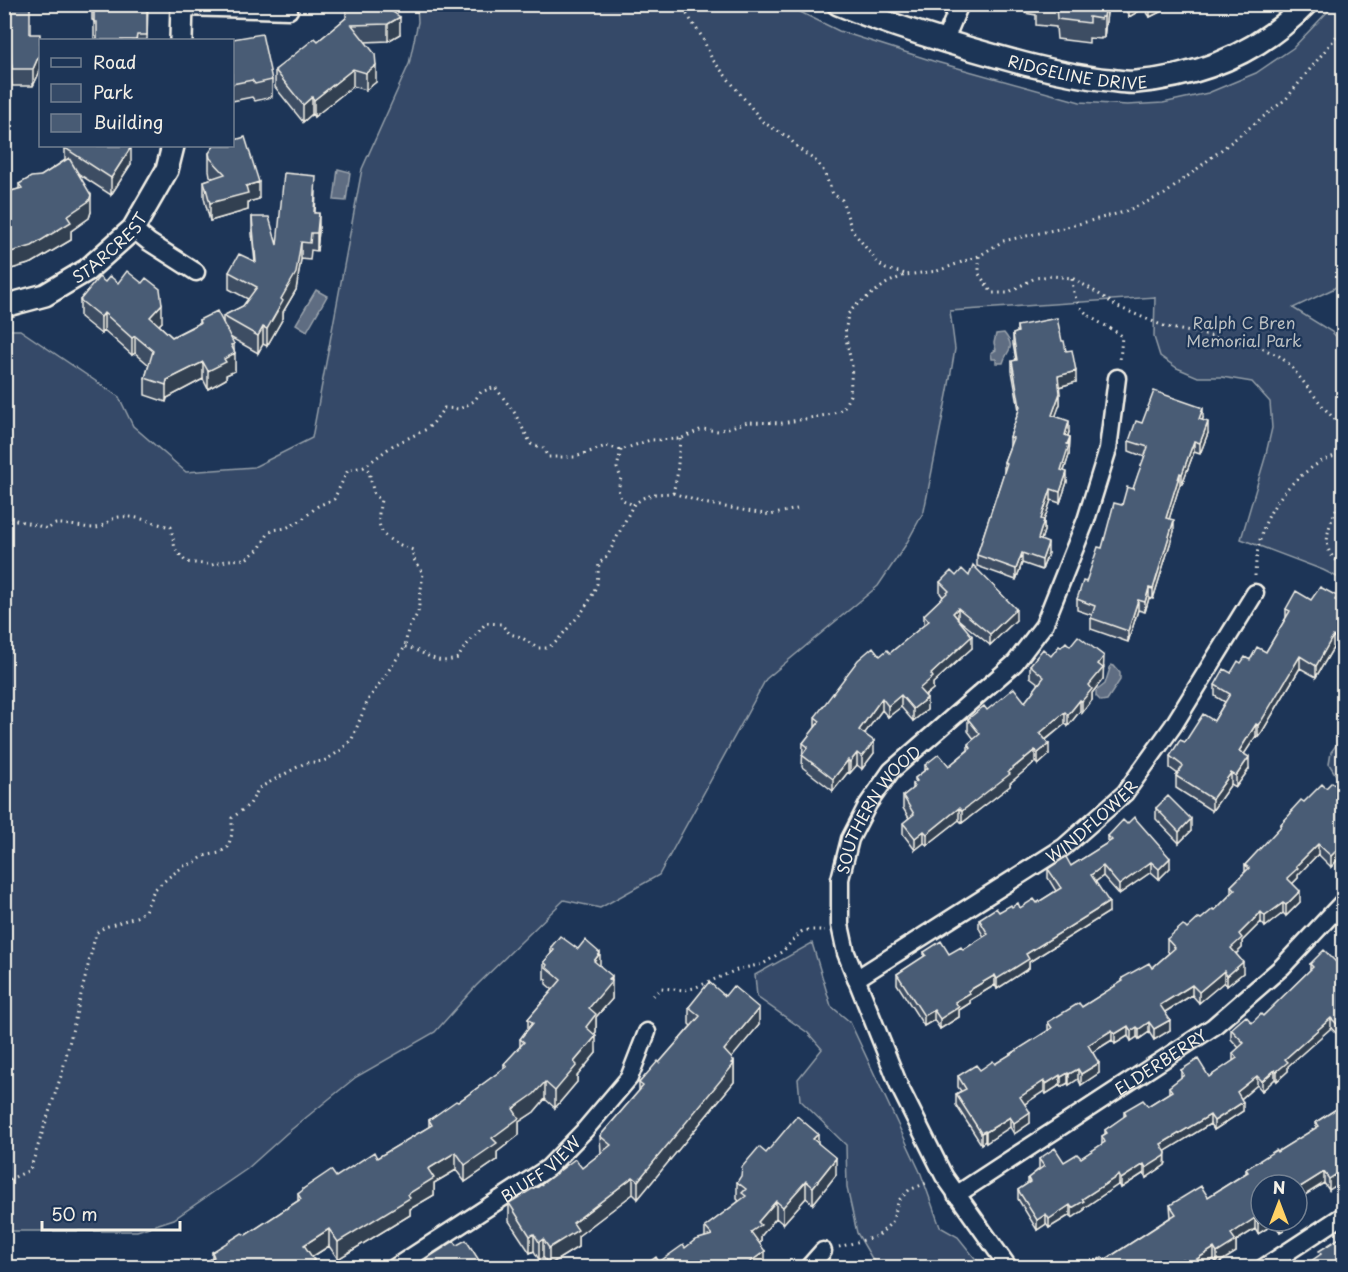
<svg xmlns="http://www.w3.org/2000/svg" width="1348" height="1272" font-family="'Playpen Sans',sans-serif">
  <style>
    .green { fill: #354a67; stroke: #949ea8; stroke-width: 1.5 }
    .water { fill: #5e6d82; stroke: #9aa2ab; stroke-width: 1.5 }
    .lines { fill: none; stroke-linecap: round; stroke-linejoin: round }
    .minor-casing { stroke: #f4f1e8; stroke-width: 21 }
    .tertiary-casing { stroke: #f4f1e8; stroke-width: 26 }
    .path { stroke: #f4f1e8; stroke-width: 3; stroke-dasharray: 1.5 4.5; stroke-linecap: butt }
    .minor { stroke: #1d3557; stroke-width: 16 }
    .tertiary { stroke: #1d3557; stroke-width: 21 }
    .wall { fill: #3e4e64; stroke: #f4f1e8; stroke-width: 1.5 }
    .shaded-wall { fill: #324051; stroke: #f4f1e8; stroke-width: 1.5 }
    .building { fill: #485b74; stroke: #f4f1e8; stroke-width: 1.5 }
    .labels { text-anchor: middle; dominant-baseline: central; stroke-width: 4.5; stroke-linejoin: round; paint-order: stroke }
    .street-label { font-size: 16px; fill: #f4f1e8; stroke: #1d3557 }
    .park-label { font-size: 16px; fill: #bbbfc1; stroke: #1d3557 }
  </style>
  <rect width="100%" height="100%" fill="#1d3557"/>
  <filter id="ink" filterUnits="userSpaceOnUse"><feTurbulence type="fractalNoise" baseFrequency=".0167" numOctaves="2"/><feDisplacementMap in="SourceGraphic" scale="12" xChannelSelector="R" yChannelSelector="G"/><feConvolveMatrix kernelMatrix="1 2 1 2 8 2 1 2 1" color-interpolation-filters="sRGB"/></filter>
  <g filter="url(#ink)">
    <path class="green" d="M 417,5 L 786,5 L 839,31 L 933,61 L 1080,102 L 1127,105 L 1163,103 L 1208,93 L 1256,73 L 1293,48 L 1334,5 L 1343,5 L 1343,281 L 1333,289 L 1293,308 L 1332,332 L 1343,344 L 1343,580 L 1323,570 L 1241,539 L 1265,458 L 1272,428 L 1270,402 L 1252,382 L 1222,377 L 1198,377 L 1177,368 L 1160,356 L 1154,337 L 1155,297 L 950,311 L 955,349 L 948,390 L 924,511 L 905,546 L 878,586 L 766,679 L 659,875 L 600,908 L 564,900 L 476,986 L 435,1032 L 356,1077 L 287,1133 L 247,1169 L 174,1219 L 137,1231 L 5,1231 L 4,330 L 20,330 L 119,397 L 133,426 L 186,472 L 254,467 L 312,438 L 362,169 L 409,64 L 418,22 Z
      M 1343,736 L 1343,783 L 1339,780 L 1329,764 L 1331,752 Z
      M 812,943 L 831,1006 L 850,1022 L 921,1174 L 940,1227 L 958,1237 L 982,1267 L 877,1267 L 857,1233 L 847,1188 L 846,1145 L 800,1100 L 798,1079 L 822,1049 L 808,1033 L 757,997 L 755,975 Z"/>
    <path class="water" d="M 338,169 L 350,172 L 346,201 L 334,200 Z
      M 316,290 L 327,296 L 307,331 L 296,324 Z
      M 1004,333 C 1017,349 1007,349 1003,363 L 996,363 L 996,359 L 992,359 L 991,353 L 996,350 L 994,343 L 996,334 Z
      M 1111,665 L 1114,666 L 1120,673 L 1120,680 L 1107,700 L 1101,701 L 1096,696 L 1096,691 L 1105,684 Z"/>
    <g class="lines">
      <g class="minor-casing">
        <g id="minor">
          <path d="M 182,7 L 289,10"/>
          <path d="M 944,42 L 960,4"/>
          <path d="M 133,229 L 149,242 L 196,272"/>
          <path id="s1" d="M 856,979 L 1064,847 L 1125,793 L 1173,726 L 1255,593"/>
          <path id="s2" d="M 956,1195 L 1213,1027 L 1282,967 L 1344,901"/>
          <path id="s3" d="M 394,1268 L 548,1168 L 584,1131 L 629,1078 L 647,1032"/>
          <path d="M 808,1268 L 823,1251"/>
          <path id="s4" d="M 1009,1268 L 944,1176 L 900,1088 L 846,953 L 840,925 L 840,879 L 850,839 L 868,804 L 891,771 L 1015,663 L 1044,625 L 1086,520 L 1108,449 L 1117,378"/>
          <path d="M 1263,1268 L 1344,1215"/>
        </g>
      </g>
      <g class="tertiary-casing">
        <g id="tertiary">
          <path id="s5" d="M 838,4 C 899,29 961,47 1025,64 C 1053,71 1080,77 1109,80 C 1118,81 1128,83 1136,82 C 1201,76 1260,52 1306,4"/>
          <path d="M 181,40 L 182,4"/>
          <path id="s6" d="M 4,306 L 45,295 L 87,270 L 133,229 L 167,170 L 173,146"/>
        </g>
      </g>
      <path class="path" d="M 680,4 L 702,37 L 712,59 L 763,122 L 789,138 L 798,148 L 817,162 L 823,170 L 833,194 L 842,200 L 852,230 L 878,263 L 886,269 L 906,274
        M 1344,27 L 1286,99 L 1165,194 L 1124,212 L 1063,228 L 1003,241 L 979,256 L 979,274 L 992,293 L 1007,293 L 1035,278 L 1052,276 L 1072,278 L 1096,292 L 1118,307 L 1166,327 L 1255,345 L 1279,356 L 1289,364 L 1325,409 L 1344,429
        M 1072,279 C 1074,305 1083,314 1106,326 C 1111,329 1117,332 1122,336 L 1120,361
        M 621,450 L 617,468 L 621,478 L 618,489 L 621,499 L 633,505
        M 673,493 L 703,503 L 770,515 L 797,509
        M 1344,493 C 1334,514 1312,552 1344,564
        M 4,522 L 13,519 C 25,523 35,524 47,529 C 50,528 52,525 56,524 C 63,523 85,528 94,528 C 104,528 110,518 119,517 C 138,515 154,524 171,527 L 175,549 L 186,562 L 212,565 L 229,560 L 246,559 L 259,549 L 268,534 L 273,530 L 286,528 L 300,521 L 318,506 L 334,499 L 348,470 L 364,467 L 392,446 L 427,429 L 434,422 L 444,408 L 460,409 L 474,401 L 481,392 L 495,387 L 514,412 L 531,444 L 543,448 L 548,457 L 575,457 L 606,446 L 621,450 L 650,440 L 680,439 L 702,429 L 718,431 L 748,422 L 782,423 L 832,414 L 843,409 L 850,395 L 852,366 L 845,334 L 848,314 L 855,306 L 887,283 L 905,275 L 937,271 L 979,256
        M 1255,576 C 1257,524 1277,488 1322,461 C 1329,457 1337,456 1344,453
        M 405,647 C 427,651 434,667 458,658 L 464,648 L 486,623 L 501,624 L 510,634 L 521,637 L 537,648 L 547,648 L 555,643 L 582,612 L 591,598 L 597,584 L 599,563 L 607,557 L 633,505 L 643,498 L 655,494 L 673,493 L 677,476 L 680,439
        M 653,996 L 661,988 L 685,990 L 694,988 L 739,969 L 763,964 L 783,951 L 801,932 L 806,930 L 825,930
        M 4,1182 L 30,1170 L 62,1073 L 96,933 L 105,927 L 136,917 L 145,911 L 154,890 L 169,877 L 184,866 L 194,863 L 204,856 L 219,853 L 228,847 L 232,834 L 232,818 L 250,804 L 259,788 L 305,763 L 324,761 L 340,751 L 352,739 L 368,700 L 405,647 L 408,629 L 418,613 L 423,573 L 413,558 L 413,550 C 384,539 374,534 381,500 L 374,495 L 369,471 L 364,467
        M 839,1247 L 878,1236 L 892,1222 L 899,1200 L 909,1190 L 929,1182"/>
      <use href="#minor" class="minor"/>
      <use href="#tertiary" class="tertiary"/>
    </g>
    <path class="wall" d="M 4,4 L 30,34 L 40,71 L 33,86 L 12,86 L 10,65 L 4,65 Z
      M 92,4 L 148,4 L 147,40 L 97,40 L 97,39 L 94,39 L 94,21 L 92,20 Z
      M 1006,4 L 1108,4 L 1104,38 L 1101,38 L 1101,39 L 1089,38 L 1089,43 L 1057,39 L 1056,27 L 1036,25 L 1036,15 L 1025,13 L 1025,11 L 1006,9 Z
      M 1123,4 L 1176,4 L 1150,17 L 1144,8 L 1129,17 Z
      M 393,12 L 400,34 L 388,41 L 365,42 L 376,82 L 366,90 L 353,86 L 314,117 L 312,114 L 303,122 L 275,87 L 275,70 L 318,41 L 346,18 Z
      M 232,40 L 272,80 L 272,97 L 255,101 L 252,97 L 232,101 Z
      M 235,140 L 259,199 L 248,202 L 248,210 L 210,221 L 204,198 L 204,181 L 213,178 L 210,176 L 209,170 L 209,153 Z
      M 65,148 L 131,164 L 111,195 L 79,174 L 91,212 L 89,218 L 71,231 L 71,240 L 32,263 L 4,271 L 4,193 L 19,189 L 19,184 L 41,176 L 65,160 Z
      M 316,193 L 315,213 L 319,230 L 317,251 L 311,250 L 310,260 L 301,259 L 296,290 L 283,312 L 283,318 L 267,346 L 263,344 L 258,353 L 230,337 L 234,351 L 235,371 L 226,375 L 226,379 L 208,389 L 203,379 L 167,398 L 166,402 L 145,395 L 145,378 L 149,365 L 135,353 L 132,355 L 104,330 L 101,334 L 80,317 L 80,300 L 105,282 L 162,322 L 159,325 L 172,337 L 199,323 L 199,320 L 223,324 L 223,316 L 243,306 L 248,299 L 229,289 L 229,272 L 255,262 L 252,234 L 252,217 L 277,245 Z
      M 1344,280 L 1344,312 L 1337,302 L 1337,284 Z
      M 1017,326 L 1062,341 L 1066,351 L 1076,382 L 1059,387 L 1060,404 L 1055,416 L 1069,432 L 1068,436 L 1070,437 L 1069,455 L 1064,471 L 1067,482 L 1060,503 L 1051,500 L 1044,520 L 1044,531 L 1041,540 L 1048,553 L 1042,570 L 1022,563 L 1016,580 L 977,566 L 977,555 L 1004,473 L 1004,462 L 1010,446 L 1010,437 L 1019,410 L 1012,371 L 1012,361 L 1016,360 L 1013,344 L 1013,334 L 1017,333 Z
      M 1203,418 L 1202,420 L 1208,433 L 1200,454 L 1194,452 L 1182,484 L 1180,484 L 1169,519 L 1174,531 L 1153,599 L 1149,598 L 1145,612 L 1138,610 L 1128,642 L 1091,629 L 1091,618 L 1092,615 L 1077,610 L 1077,599 L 1086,582 L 1122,505 L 1133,489 L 1145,457 L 1129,451 L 1129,441 L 1142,423 Z
      M 956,576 L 969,576 L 1016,620 L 990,645 L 959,620 L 972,648 L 933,683 L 933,689 L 925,696 L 927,710 L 913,721 L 901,707 L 888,717 L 882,710 L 864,734 L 874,753 L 862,769 L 857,765 L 850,773 L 848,772 L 833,791 L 802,767 L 803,743 L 815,729 L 815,717 L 880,656 L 890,653 L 924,625 L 924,615 L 943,597 L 940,593 L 940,582 Z
      M 1311,600 L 1337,602 L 1344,605 L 1344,641 L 1338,651 L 1333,648 L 1316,677 L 1300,668 L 1262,732 L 1258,737 L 1256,736 L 1244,754 L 1249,769 L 1236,787 L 1231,784 L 1212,811 L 1176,788 L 1176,776 L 1178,774 L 1170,768 L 1170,756 L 1185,742 L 1214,721 L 1225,702 L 1215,696 L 1215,685 L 1231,673 L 1241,663 L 1266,652 L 1286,618 L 1286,609 Z
      M 1061,647 L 1104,667 L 1103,669 L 1103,679 L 1092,693 L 1092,700 L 1082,713 L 1080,711 L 1068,726 L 1065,724 L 1046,740 L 1049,755 L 1038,765 L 1035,762 L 1010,783 L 1010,786 L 962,823 L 959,820 L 927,845 L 924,843 L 915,850 L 903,834 L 903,823 L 909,818 L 903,808 L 903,796 L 912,789 L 912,784 L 915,783 L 915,778 L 925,770 L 925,765 L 949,766 L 968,750 L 968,744 L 974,739 L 968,731 L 968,719 L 987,710 L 1025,702 L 1039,684 L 1030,677 L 1030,665 L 1051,656 Z
      M 1326,788 L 1344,793 L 1344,853 L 1331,867 L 1318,854 L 1298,875 L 1298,878 L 1292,884 L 1300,902 L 1286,916 L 1283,913 L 1265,927 L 1261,922 L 1242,941 L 1242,948 L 1236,954 L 1243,973 L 1227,986 L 1224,982 L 1199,1003 L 1192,995 L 1165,1012 L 1170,1030 L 1154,1040 L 1149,1032 L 1139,1039 L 1137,1037 L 1131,1041 L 1128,1036 L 1115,1044 L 1112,1040 L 1093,1052 L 1099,1073 L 1081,1085 L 1078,1079 L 1069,1085 L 1068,1083 L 1061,1087 L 1060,1085 L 1046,1094 L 1044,1091 L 1024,1104 L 1030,1123 L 1014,1134 L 1010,1127 L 986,1143 L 985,1141 L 981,1144 L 956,1105 L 956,1094 L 961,1091 L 958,1087 L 958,1076 L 980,1070 L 995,1064 L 1048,1031 L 1048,1022 L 1082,1007 L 1122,982 L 1122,978 L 1152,968 L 1169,953 L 1167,950 L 1167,939 L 1187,929 L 1215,910 L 1231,894 L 1231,886 L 1245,872 L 1245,865 L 1281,827 L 1281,824 L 1291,814 L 1291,811 Z
      M 1156,808 L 1191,831 L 1179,843 L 1156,819 Z
      M 1108,836 L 1170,868 L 1159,879 L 1151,872 L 1119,894 L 1103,876 L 1095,882 L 1109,912 L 1029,962 L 1029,968 L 997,989 L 995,985 L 970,1000 L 970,1003 L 959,1010 L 959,1017 L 940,1029 L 934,1020 L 924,1026 L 897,984 L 897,974 L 924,957 L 924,952 L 949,954 L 963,950 L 984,937 L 979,928 L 979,919 L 1012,907 L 1020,908 L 1037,903 L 1056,891 L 1048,878 L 1048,869 L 1071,866 L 1108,843 Z
      M 551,947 L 600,966 L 612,993 L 612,999 L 596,1017 L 596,1032 L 594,1034 L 596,1053 L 577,1076 L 577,1082 L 555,1108 L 545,1099 L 534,1112 L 519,1122 L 519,1135 L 497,1152 L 497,1160 L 465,1182 L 456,1170 L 434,1183 L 434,1195 L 410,1209 L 410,1215 L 338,1259 L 329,1246 L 312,1257 L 314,1268 L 212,1258 L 212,1252 L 246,1235 L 298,1201 L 298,1194 L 303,1191 L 303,1189 L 336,1177 L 377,1158 L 429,1127 L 429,1120 L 458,1102 L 504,1069 L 504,1064 L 520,1047 L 520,1039 L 528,1028 L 528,1019 L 553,990 L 546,984 L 546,980 L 544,979 L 544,962 L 551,954 Z
      M 1344,955 L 1344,1033 L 1340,1037 L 1331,1028 L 1288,1066 L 1288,1071 L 1277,1081 L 1275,1079 L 1262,1091 L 1257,1085 L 1241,1099 L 1243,1111 L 1214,1130 L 1210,1124 L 1165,1151 L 1166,1163 L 1165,1165 L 1146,1178 L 1144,1173 L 1121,1188 L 1119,1184 L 1084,1208 L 1084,1210 L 1072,1218 L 1070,1215 L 1049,1228 L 1046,1224 L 1037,1230 L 1018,1199 L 1018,1190 L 1028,1183 L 1028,1178 L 1039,1169 L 1039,1159 L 1064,1162 L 1081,1158 L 1102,1144 L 1102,1136 L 1105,1134 L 1105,1130 L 1124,1117 L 1124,1111 L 1148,1106 L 1169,1093 L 1169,1087 L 1181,1078 L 1181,1070 L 1209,1077 L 1233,1061 L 1233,1053 L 1239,1048 L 1231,1039 L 1231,1029 L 1252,1023 L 1263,1016 L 1310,970 L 1310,964 L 1336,962 Z
      M 689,1007 L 759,1025 L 731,1058 L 734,1061 L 734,1082 L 638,1199 L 633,1194 L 578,1236 L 578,1247 L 549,1265 L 543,1257 L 539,1260 L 534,1251 L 530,1253 L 509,1221 L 509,1203 L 538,1187 L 582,1168 L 601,1153 L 600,1136 L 639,1091 L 639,1083 L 659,1063 L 691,1026 L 689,1024 Z
      M 1344,1104 L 1329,1190 L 1324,1183 L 1297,1200 L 1297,1185 L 1261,1221 L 1297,1221 L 1297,1222 L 1280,1232 L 1274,1224 L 1258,1234 L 1255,1229 L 1236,1241 L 1236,1252 L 1217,1264 L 1214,1259 L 1200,1268 L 1086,1268 L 1105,1260 L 1171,1217 L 1170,1205 L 1208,1197 L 1246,1173 L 1246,1169 L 1277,1152 L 1316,1128 L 1316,1122 Z
      M 818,1143 L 836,1175 L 813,1204 L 806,1198 L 783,1224 L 776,1218 L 761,1236 L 761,1242 L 759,1243 L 765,1268 L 659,1262 L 705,1237 L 705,1227 L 739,1201 L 737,1199 L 737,1182 L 766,1153 Z"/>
    <path class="shaded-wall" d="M 1106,4 L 1108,4 L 1104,38 L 1104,17 Z
      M 1129,4 L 1144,4 L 1144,8 L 1129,17 Z
      M 1150,4 L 1176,4 L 1150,17 Z
      M 400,17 L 400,34 L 388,41 L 388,24 Z
      M 40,53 L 40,71 L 33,86 L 33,69 Z
      M 376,65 L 376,82 L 366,90 L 366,73 Z
      M 353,69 L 353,86 L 314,117 L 314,100 Z
      M 312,97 L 312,114 L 303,122 L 303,105 Z
      M 131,147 L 131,164 L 111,195 L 111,178 Z
      M 259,182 L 259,199 L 248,202 L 248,210 L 210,221 L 210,203 L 246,186 Z
      M 91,195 L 91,212 L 89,218 L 71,231 L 71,240 L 32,263 L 4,271 L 4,254 L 67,216 Z
      M 319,213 L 319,230 L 317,251 L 317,233 Z
      M 301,242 L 301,259 L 296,290 L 283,312 L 283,318 L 267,346 L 267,329 L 281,299 Z
      M 162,304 L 162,322 L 150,334 L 150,317 Z
      M 104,313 L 104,330 L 101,334 L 101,317 Z
      M 263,327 L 263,344 L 258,353 L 258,336 Z
      M 135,336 L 135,353 L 132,355 L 132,338 Z
      M 234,344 L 234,354 L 235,353 L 235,371 L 226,375 L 226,379 L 208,389 L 208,371 L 224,359 L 231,345 Z
      M 203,362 L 203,379 L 167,398 L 166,402 L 166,385 L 167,380 Z
      M 1076,371 L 1076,382 L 1058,387 L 1058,376 Z
      M 1060,393 L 1060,404 L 1052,426 L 1052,415 Z
      M 1203,408 L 1203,418 L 1199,429 L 1199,419 Z
      M 1069,421 L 1069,432 L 1065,445 L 1065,435 Z
      M 1208,422 L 1208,433 L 1200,454 L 1200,443 Z
      M 1070,437 L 1069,455 L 1061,480 L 1061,470 Z
      M 1194,441 L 1194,452 L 1182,484 L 1182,474 Z
      M 1067,472 L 1067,482 L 1060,503 L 1060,492 Z
      M 1180,473 L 1180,484 L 1166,529 L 1166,518 Z
      M 1051,489 L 1051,500 L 1041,529 L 1041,519 Z
      M 1044,520 L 1044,531 L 1038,549 L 1038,539 Z
      M 1174,520 L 1174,531 L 1153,599 L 1153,589 Z
      M 1048,543 L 1048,553 L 1042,570 L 1042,560 Z
      M 1022,553 L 1022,563 L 1016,580 L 1016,569 Z
      M 1149,588 L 1149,598 L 1145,612 L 1145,602 Z
      M 1138,600 L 1138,610 L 1128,642 L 1128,631 Z
      M 958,608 L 958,619 L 953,613 Z
      M 1016,609 L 1016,620 L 990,645 L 990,634 Z
      M 1344,630 L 1344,641 L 1338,651 L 1338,639 Z
      M 972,636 L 972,648 L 933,683 L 933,689 L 919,700 L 919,689 L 931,674 Z
      M 1333,636 L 1333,648 L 1316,677 L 1316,666 Z
      M 1104,656 L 1103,679 L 1092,693 L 1092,700 L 1082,713 L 1082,701 L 1098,664 Z
      M 1300,656 L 1300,668 L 1262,732 L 1258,737 L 1258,725 Z
      M 901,695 L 901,707 L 888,717 L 888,706 Z
      M 882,698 L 882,710 L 859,741 L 859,730 Z
      M 927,698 L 927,710 L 913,721 L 913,709 Z
      M 1080,700 L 1080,711 L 1068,726 L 1068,715 Z
      M 1065,712 L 1065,724 L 1040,744 L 1040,733 Z
      M 1256,724 L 1256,736 L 1239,762 L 1239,751 Z
      M 874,741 L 874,753 L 862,769 L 862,757 Z
      M 1049,744 L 1049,755 L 1038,765 L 1038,753 Z
      M 1035,750 L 1035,762 L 1010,783 L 1010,786 L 962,823 L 962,811 Z
      M 857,753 L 857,765 L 850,773 L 850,762 Z
      M 1249,757 L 1249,769 L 1236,787 L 1236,776 Z
      M 848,760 L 848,772 L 833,791 L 833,779 Z
      M 1231,773 L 1231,784 L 1212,811 L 1212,799 Z
      M 959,808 L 959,820 L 927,845 L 927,834 Z
      M 1191,819 L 1191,831 L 1179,843 L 1179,832 Z
      M 924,831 L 924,843 L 915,850 L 915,838 Z
      M 1344,831 L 1344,842 L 1338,836 Z
      M 1344,843 L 1344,853 L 1331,867 L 1331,856 Z
      M 1318,844 L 1318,854 L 1298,875 L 1298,878 L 1287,889 L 1287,878 L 1296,866 Z
      M 1170,858 L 1170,868 L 1159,879 L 1159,869 Z
      M 1151,862 L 1151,872 L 1119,894 L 1119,885 Z
      M 1103,866 L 1103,876 L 1091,885 L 1091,875 Z
      M 1300,891 L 1300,902 L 1286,916 L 1286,905 Z
      M 1109,902 L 1109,912 L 1029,962 L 1029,968 L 997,989 L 997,979 L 1026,954 Z
      M 1283,903 L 1283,913 L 1265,927 L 1265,916 Z
      M 1261,912 L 1261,922 L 1242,941 L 1242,948 L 1231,958 L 1231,948 L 1239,934 Z
      M 600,953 L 600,970 L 594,961 Z
      M 1243,962 L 1243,973 L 1227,986 L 1227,976 Z
      M 1224,971 L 1224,982 L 1199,1003 L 1199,992 Z
      M 995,975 L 995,985 L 970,1000 L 970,1003 L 959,1010 L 959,1017 L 940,1029 L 940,1019 L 955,1002 L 968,991 Z
      M 612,976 L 612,999 L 596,1017 L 596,1032 L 586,1044 L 586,1027 L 589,1008 Z
      M 1192,985 L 1192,995 L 1160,1015 L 1160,1005 Z
      M 759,1008 L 759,1025 L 724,1067 L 724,1050 Z
      M 934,1010 L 934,1020 L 924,1026 L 924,1016 Z
      M 1331,1018 L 1331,1028 L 1288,1066 L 1288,1071 L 1277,1081 L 1277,1071 L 1285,1059 Z
      M 1170,1020 L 1170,1030 L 1154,1040 L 1154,1029 Z
      M 1149,1022 L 1149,1032 L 1139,1039 L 1139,1029 Z
      M 1344,1024 L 1344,1033 L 1340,1037 L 1340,1027 Z
      M 1128,1026 L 1128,1036 L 1115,1044 L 1115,1034 Z
      M 1137,1027 L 1137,1037 L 1131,1041 L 1131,1031 Z
      M 1112,1030 L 1112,1040 L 1088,1055 L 1088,1045 Z
      M 596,1036 L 596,1053 L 577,1076 L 577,1082 L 555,1108 L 555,1091 L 574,1062 Z
      M 734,1061 L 734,1082 L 638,1199 L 638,1181 Z
      M 1099,1063 L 1099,1073 L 1081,1085 L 1081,1074 Z
      M 1078,1069 L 1078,1079 L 1069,1085 L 1069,1074 Z
      M 1275,1070 L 1275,1079 L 1262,1091 L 1262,1081 Z
      M 1068,1073 L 1068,1083 L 1061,1087 L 1061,1077 Z
      M 1060,1075 L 1060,1085 L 1046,1094 L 1046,1084 Z
      M 1257,1076 L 1257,1085 L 1237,1102 L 1237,1092 Z
      M 1044,1081 L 1044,1091 L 1020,1107 L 1020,1097 Z
      M 545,1082 L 545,1099 L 534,1112 L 519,1122 L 519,1135 L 497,1152 L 497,1160 L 465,1182 L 465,1165 L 492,1138 L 513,1109 Z
      M 1243,1102 L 1243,1111 L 1214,1130 L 1214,1121 Z
      M 1030,1112 L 1030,1123 L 1014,1134 L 1014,1123 Z
      M 1210,1115 L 1210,1124 L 1161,1154 L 1161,1144 Z
      M 1010,1117 L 1010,1127 L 986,1143 L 986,1132 Z
      M 985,1131 L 985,1141 L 981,1144 L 981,1133 Z
      M 818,1134 L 818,1151 L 813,1139 Z
      M 456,1152 L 456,1170 L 434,1183 L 434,1195 L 410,1209 L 410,1215 L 338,1259 L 338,1242 L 408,1194 L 428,1169 Z
      M 1166,1153 L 1165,1165 L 1146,1178 L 1146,1168 Z
      M 836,1158 L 836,1175 L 813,1204 L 813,1187 Z
      M 1144,1164 L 1144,1173 L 1121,1188 L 1121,1179 Z
      M 1344,1169 L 1344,1180 L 1329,1190 L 1329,1179 Z
      M 1324,1172 L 1324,1183 L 1297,1200 L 1297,1189 Z
      M 1119,1175 L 1119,1184 L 1084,1208 L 1084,1210 L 1072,1218 L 1072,1208 L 1082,1199 Z
      M 633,1177 L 633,1194 L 578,1236 L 578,1247 L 549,1265 L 549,1248 L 573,1223 Z
      M 806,1181 L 806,1198 L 783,1224 L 783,1207 Z
      M 776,1201 L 776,1218 L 761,1236 L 761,1242 L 751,1250 L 751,1232 L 758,1222 Z
      M 1070,1205 L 1070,1215 L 1049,1228 L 1049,1219 Z
      M 1046,1214 L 1046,1224 L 1037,1230 L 1037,1220 Z
      M 1255,1218 L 1255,1229 L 1236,1241 L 1236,1252 L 1217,1264 L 1217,1253 L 1231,1234 Z
      M 1262,1221 L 1274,1221 L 1274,1224 L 1258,1234 L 1258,1223 Z
      M 1280,1221 L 1297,1221 L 1297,1222 L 1280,1232 Z
      M 329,1229 L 329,1246 L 304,1262 L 304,1245 Z
      M 534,1234 L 534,1251 L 530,1253 L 530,1236 Z
      M 543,1239 L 543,1257 L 539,1260 L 539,1242 Z
      M 1214,1248 L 1214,1259 L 1200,1268 L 1186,1268 L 1186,1266 Z
      M 765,1251 L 765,1268 L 742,1268 Z
      M 1182,1259 L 1182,1268 L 1167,1268 Z
      M 314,1260 L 314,1268 L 302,1268 Z"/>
    <path class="building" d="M 4,4 L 30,4 L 30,34 L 40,34 L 40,53 L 33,69 L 12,69 L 10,48 L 4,48 Z
      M 94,4 L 147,4 L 147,35 L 137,35 L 136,40 L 97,40 L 97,22 L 94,22 Z
      M 346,4 L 393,4 L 393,12 L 400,17 L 388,24 L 352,25 L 375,54 L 376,65 L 366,73 L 353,69 L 314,100 L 312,97 L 303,105 L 275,70 L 315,38 L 318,41 L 346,18 Z
      M 1041,4 L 1106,4 L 1104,17 L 1101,17 L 1101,19 L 1089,17 L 1089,23 L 1057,19 L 1056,6 Z
      M 262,34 L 272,80 L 255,84 L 252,80 L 232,84 L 232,40 L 227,40 Z
      M 233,131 L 235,140 L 245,137 L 259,182 L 246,186 L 248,193 L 210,203 L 204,181 L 225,174 L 210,158 L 209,153 L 214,146 L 232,146 Z
      M 67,146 L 129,146 L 131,147 L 111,178 L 65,148 Z
      M 69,158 L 91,195 L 89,201 L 67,216 L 71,222 L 32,246 L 4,254 L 4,193 L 22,188 L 19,184 L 31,177 L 41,176 Z
      M 284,173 L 316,176 L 314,213 L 319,213 L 317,233 L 311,233 L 310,243 L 301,242 L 296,273 L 281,299 L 283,301 L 267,329 L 263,327 L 258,336 L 223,316 L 243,306 L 257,287 L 229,272 L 239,254 L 256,262 L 252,217 L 269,217 L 277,245 Z
      M 127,271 L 142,283 L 146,278 L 160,289 L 162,304 L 150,317 L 172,337 L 200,323 L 199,320 L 217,311 L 234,344 L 231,345 L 235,353 L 224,359 L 226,362 L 208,371 L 203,362 L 167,380 L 166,385 L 145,378 L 153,351 L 135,336 L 132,338 L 104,313 L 101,317 L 80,300 L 99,277 L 105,282 L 110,276 L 118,283 Z
      M 1344,280 L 1344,294 L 1337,284 Z
      M 1057,318 L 1062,341 L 1064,341 L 1066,351 L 1072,350 L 1076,371 L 1058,376 L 1060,393 L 1052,415 L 1069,421 L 1065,435 L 1070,437 L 1067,444 L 1069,445 L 1061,470 L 1067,472 L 1060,492 L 1051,489 L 1041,519 L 1044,520 L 1038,539 L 1048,543 L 1042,560 L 1022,553 L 1016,569 L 977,555 L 1007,463 L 1004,462 L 1013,438 L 1010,437 L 1020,407 L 1012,361 L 1017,360 L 1013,334 L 1018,332 L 1017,326 Z
      M 1154,391 L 1203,408 L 1199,419 L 1208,422 L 1200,443 L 1194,441 L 1182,474 L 1180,473 L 1166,518 L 1174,520 L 1153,589 L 1149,588 L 1145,602 L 1138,600 L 1128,631 L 1091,618 L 1095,606 L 1077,599 L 1083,581 L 1086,582 L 1098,547 L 1102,548 L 1114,503 L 1122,505 L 1127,487 L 1133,489 L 1138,474 L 1148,447 L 1129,441 L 1136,421 L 1142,423 Z
      M 973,565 L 1016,609 L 990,634 L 958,608 L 953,613 L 972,636 L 931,674 L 933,677 L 919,689 L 927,698 L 913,709 L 901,695 L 888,706 L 882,698 L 859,730 L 874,741 L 862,757 L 857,753 L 850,762 L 848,760 L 833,779 L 802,755 L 808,747 L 803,743 L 820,721 L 815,717 L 858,660 L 873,647 L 880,656 L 887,650 L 890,653 L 929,621 L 924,615 L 949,591 L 940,582 L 951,571 L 956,576 L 962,569 L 969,576 Z
      M 1320,587 L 1337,596 L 1335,600 L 1344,605 L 1344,630 L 1338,639 L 1333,636 L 1316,666 L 1300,656 L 1262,720 L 1258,725 L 1256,724 L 1239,751 L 1249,757 L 1236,776 L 1231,773 L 1212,799 L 1176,776 L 1183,766 L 1170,756 L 1180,740 L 1185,742 L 1203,714 L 1214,721 L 1230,694 L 1215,685 L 1224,669 L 1231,673 L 1238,661 L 1241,663 L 1245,657 L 1250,660 L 1257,647 L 1266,652 L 1290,611 L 1286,609 L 1296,591 L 1311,600 Z
      M 1078,636 L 1104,656 L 1098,664 L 1103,668 L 1089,685 L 1092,689 L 1082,701 L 1080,700 L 1068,715 L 1065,712 L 1040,733 L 1049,744 L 1038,753 L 1035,750 L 1008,772 L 1010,774 L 962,811 L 959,808 L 927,834 L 924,831 L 915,838 L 903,823 L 914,814 L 903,796 L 914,787 L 912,784 L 917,781 L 915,778 L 928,768 L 925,765 L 939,754 L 949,766 L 971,748 L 968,744 L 980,734 L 968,719 L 984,706 L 987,710 L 1014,688 L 1025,702 L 1044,677 L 1030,665 L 1043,649 L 1051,656 L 1059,646 L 1061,647 L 1066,642 L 1070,646 Z
      M 1332,782 L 1344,793 L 1344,831 L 1338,836 L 1344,842 L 1344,843 L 1331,856 L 1318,844 L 1296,866 L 1298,868 L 1287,878 L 1300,891 L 1286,905 L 1283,903 L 1265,916 L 1261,912 L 1239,934 L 1242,938 L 1231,948 L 1243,962 L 1227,976 L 1224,971 L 1199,992 L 1192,985 L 1160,1005 L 1170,1020 L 1154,1029 L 1149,1022 L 1139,1029 L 1137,1027 L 1131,1031 L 1128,1026 L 1115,1034 L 1112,1030 L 1088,1045 L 1099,1063 L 1081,1074 L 1078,1069 L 1069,1074 L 1068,1073 L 1061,1077 L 1060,1075 L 1046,1084 L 1044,1081 L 1020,1097 L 1030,1112 L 1014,1123 L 1010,1117 L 986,1132 L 985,1131 L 981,1133 L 956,1094 L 966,1089 L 958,1076 L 976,1065 L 980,1070 L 993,1061 L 995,1064 L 1052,1028 L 1048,1022 L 1079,1003 L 1082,1007 L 1123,981 L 1122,978 L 1149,963 L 1152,968 L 1175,948 L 1167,939 L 1183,925 L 1187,929 L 1199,918 L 1201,919 L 1213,909 L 1215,910 L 1235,890 L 1231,886 L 1249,868 L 1245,865 L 1282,825 L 1281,824 L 1292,812 L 1291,811 L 1301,800 L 1304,802 L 1322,784 L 1326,788 Z
      M 1168,796 L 1191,819 L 1179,832 L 1156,808 Z
      M 1134,817 L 1170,858 L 1159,869 L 1151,862 L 1119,885 L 1103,866 L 1091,875 L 1109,902 L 1026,954 L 1029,959 L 997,979 L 995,975 L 968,991 L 970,993 L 955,1002 L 959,1007 L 940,1019 L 934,1010 L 924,1016 L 897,974 L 926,955 L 924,952 L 941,941 L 949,954 L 961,947 L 963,950 L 988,934 L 979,919 L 996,908 L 999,912 L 1011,905 L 1012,907 L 1018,903 L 1020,908 L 1034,899 L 1037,903 L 1061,888 L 1048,869 L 1066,857 L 1071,866 L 1112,840 L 1108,836 L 1123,820 L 1127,824 Z
      M 560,936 L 578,949 L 585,940 L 600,953 L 594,961 L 612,976 L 609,979 L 612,981 L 589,1008 L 596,1014 L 586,1027 L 596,1036 L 574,1062 L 577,1065 L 555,1091 L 545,1082 L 534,1094 L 513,1109 L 519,1118 L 492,1138 L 497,1143 L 465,1165 L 456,1152 L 428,1169 L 434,1178 L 408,1194 L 410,1198 L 338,1242 L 329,1229 L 304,1245 L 314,1260 L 302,1268 L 197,1268 L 214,1257 L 212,1252 L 242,1233 L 246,1235 L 301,1199 L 298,1194 L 303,1190 L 303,1189 L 331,1170 L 336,1177 L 374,1152 L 377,1158 L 432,1125 L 429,1120 L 456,1101 L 458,1102 L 507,1066 L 504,1064 L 524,1042 L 520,1039 L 533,1023 L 528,1019 L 561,980 L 546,967 L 547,965 L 544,962 L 554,950 L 551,947 Z
      M 1324,950 L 1336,962 L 1344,955 L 1344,1024 L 1340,1027 L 1331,1018 L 1285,1059 L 1288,1062 L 1277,1071 L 1275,1070 L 1262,1081 L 1257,1076 L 1237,1092 L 1243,1102 L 1214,1121 L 1210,1115 L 1161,1144 L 1166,1153 L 1165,1156 L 1146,1168 L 1144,1164 L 1121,1179 L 1119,1175 L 1082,1199 L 1084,1201 L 1072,1208 L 1070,1205 L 1049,1219 L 1046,1214 L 1037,1220 L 1018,1190 L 1030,1182 L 1028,1178 L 1044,1166 L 1039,1159 L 1055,1148 L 1064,1162 L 1077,1154 L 1081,1158 L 1105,1142 L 1102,1136 L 1107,1133 L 1105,1130 L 1126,1115 L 1124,1111 L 1143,1100 L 1148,1106 L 1172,1091 L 1169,1087 L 1184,1075 L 1181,1070 L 1198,1059 L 1209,1077 L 1237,1058 L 1233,1053 L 1244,1043 L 1231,1029 L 1246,1016 L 1252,1023 L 1261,1014 L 1263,1016 L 1313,967 L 1310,964 Z
      M 709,982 L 725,996 L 733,986 L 759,1008 L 724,1050 L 734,1061 L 732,1063 L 734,1064 L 638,1181 L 633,1177 L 573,1223 L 578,1230 L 549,1248 L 543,1239 L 539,1242 L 534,1234 L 530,1236 L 509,1203 L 537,1186 L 538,1187 L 575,1159 L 582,1168 L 611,1145 L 600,1136 L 643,1086 L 639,1083 L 658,1061 L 659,1063 L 700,1016 L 689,1007 Z
      M 1344,1104 L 1344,1169 L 1329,1179 L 1324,1172 L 1297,1189 L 1297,1185 L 1261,1185 L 1261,1221 L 1262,1221 L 1258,1223 L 1255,1218 L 1231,1234 L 1236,1241 L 1217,1253 L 1214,1248 L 1186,1266 L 1182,1259 L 1167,1268 L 1086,1268 L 1102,1257 L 1105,1260 L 1176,1214 L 1170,1205 L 1201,1186 L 1208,1197 L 1248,1172 L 1246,1169 L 1276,1150 L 1277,1152 L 1319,1126 L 1316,1122 Z
      M 797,1116 L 818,1134 L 813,1139 L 836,1158 L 813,1187 L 806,1181 L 783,1207 L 776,1201 L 758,1222 L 761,1225 L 751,1232 L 765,1251 L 742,1268 L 641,1268 L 656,1257 L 659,1262 L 683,1245 L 685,1248 L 695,1240 L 712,1235 L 705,1227 L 746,1196 L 742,1193 L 746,1189 L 737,1182 L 741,1176 L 742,1167 L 759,1147 L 766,1153 Z
      M 1344,1235 L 1344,1268 L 1301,1268 L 1321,1254 L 1319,1251 Z
      M 466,1240 L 484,1268 L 424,1268 L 430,1264 L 426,1259 L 454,1241 L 457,1245 Z"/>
  </g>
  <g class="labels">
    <g class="street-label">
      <text stroke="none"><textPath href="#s5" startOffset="250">RIDGELINE DRIVE</textPath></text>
      <text stroke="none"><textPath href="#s6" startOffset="123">STARCREST</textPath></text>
      <text stroke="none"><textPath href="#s4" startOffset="512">SOUTHERN WOOD</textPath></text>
      <text stroke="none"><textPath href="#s1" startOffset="284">WINDFLOWER</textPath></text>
      <text stroke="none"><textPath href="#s2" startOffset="244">ELDERBERRY</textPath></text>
      <text stroke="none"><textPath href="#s3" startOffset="177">BLUFF VIEW</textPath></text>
    </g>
    <g class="park-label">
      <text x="1244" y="322">Ralph C Bren<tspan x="1244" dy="18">Memorial Park</tspan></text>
    </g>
  </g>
  <rect width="1348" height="1272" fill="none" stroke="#1d3557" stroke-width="24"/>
  <rect x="12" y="12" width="1324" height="1248" fill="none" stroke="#f4f1e8" stroke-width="2" filter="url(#ink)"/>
  <rect x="39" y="39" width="195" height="108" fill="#1d3557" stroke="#738091" stroke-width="1.5"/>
  <rect x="51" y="58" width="30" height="9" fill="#1d3557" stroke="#738091" stroke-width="1.5"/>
  <text x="93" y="69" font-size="18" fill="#f4f1e8">Road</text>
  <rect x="51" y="84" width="30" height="18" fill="#354a67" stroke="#738091" stroke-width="1.5"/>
  <text x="93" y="99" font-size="18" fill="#f4f1e8">Park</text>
  <rect x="51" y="114" width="30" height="18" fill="#485b74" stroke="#738091" stroke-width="1.5"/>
  <text x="93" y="129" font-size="18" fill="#f4f1e8">Building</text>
  <g transform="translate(1279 1203)"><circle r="28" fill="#1d3557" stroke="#738091" stroke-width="1.5"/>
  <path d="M0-4.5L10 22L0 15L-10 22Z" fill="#ffd166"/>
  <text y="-9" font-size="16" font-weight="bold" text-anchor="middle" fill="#f4f1e8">N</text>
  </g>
  <path d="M42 1221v9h138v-9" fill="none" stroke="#f4f1e8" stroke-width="3"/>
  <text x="51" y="1221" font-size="18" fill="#f4f1e8" stroke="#1d3557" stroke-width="4.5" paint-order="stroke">50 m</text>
</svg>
